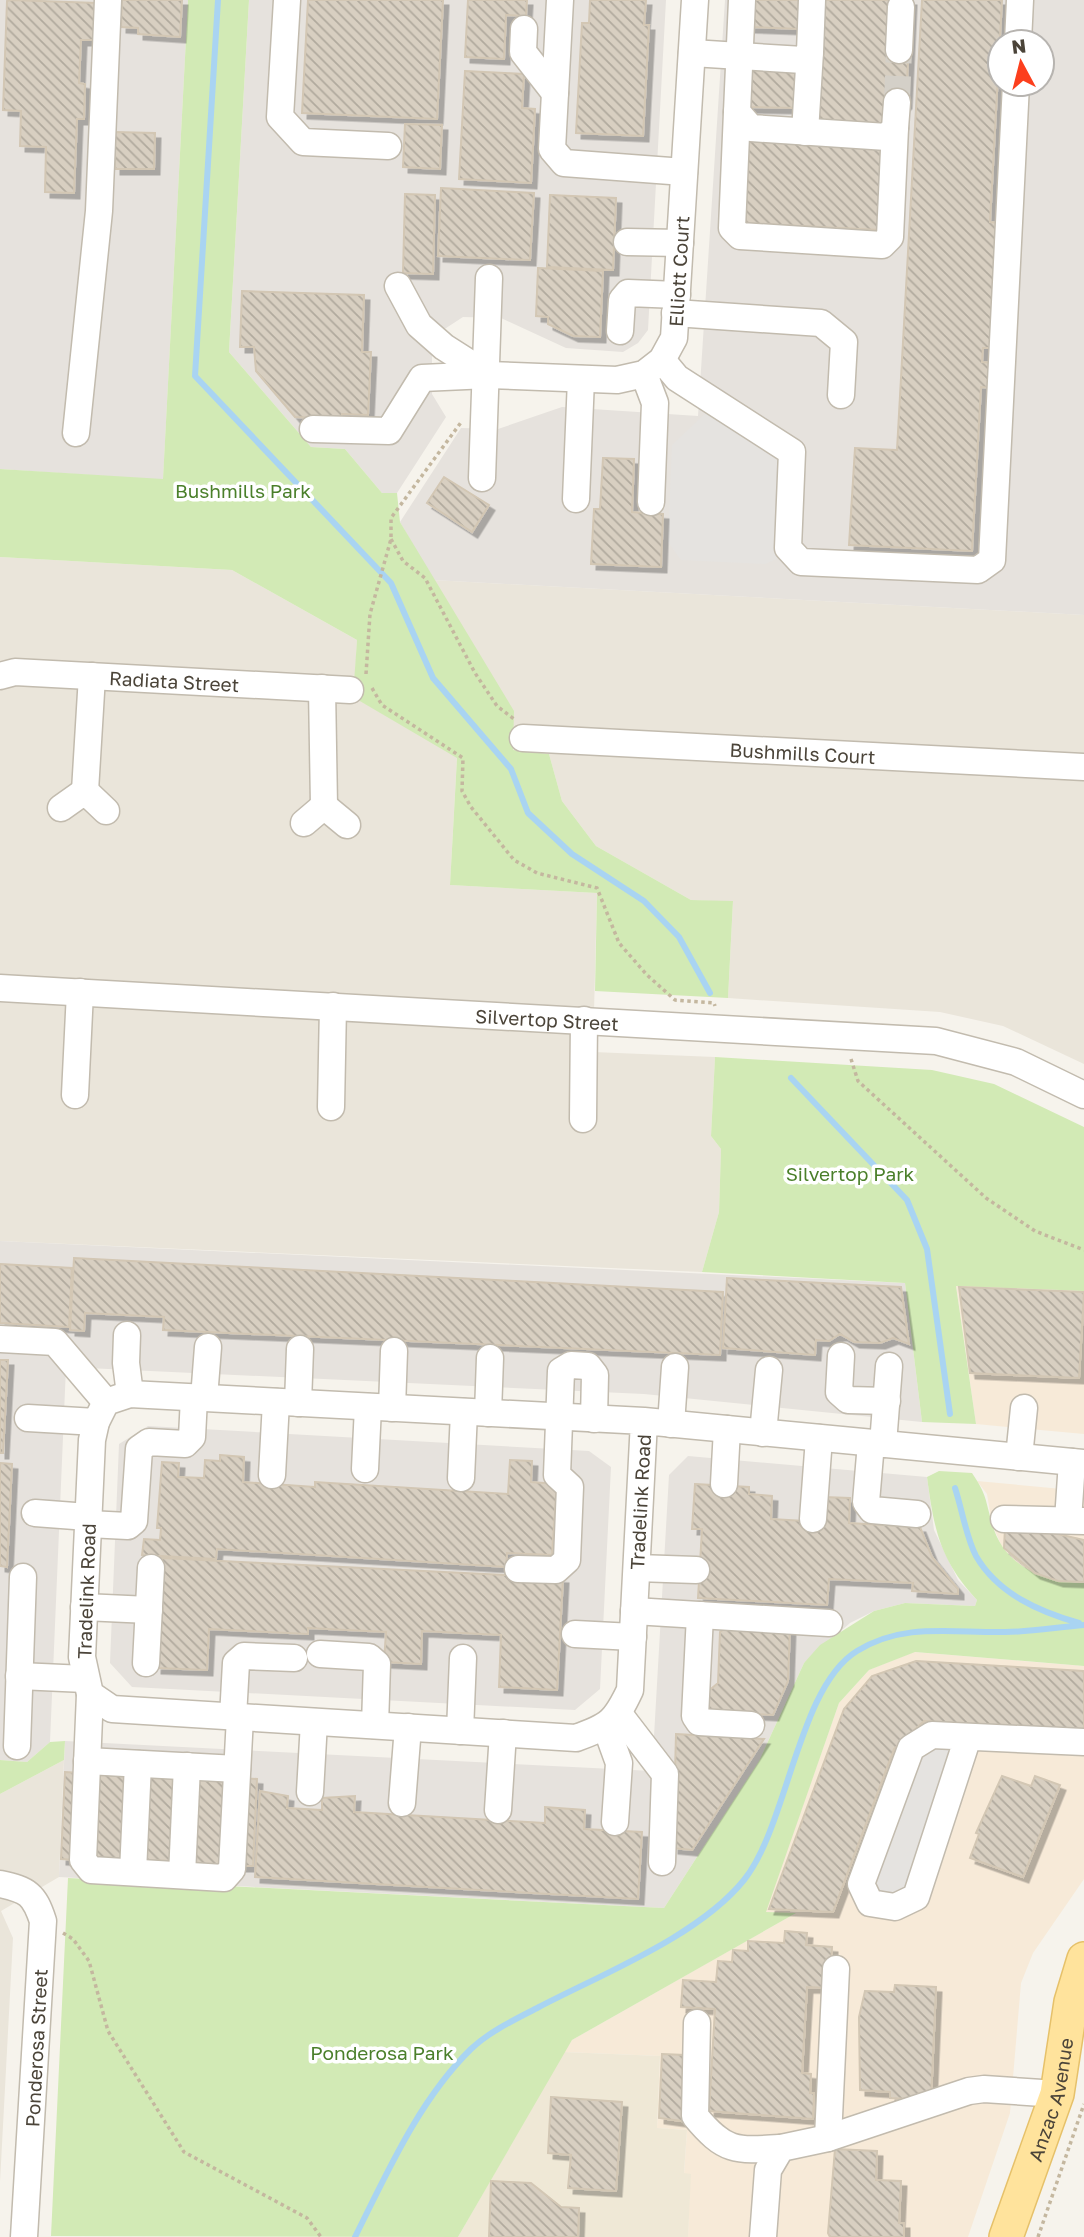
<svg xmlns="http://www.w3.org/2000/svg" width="1084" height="2237" font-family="'Golos Text',sans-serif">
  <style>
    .residential { fill: #eae5da }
    .commercial { fill: #f7ead8 }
    .industrial { fill: #e6e2dd; fill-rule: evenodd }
    .education { fill: #efe8d6 }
    .green { fill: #d2eab5 }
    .parking { fill: #e5e3e0 }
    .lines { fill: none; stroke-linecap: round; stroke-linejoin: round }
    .stream { stroke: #a9d4f2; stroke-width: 6 }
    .building { fill: url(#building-back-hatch); stroke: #d3c7b4; stroke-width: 2; filter: url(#shadow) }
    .minor-tunnel { stroke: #d4d0c8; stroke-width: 26; stroke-dasharray: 26 13; stroke-linecap: butt }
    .minor-casing { stroke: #c2bbae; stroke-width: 29 }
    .major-casing { stroke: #e6c16a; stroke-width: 36 }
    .path { stroke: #c4b79f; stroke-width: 3.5; stroke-dasharray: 3.5 3.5; stroke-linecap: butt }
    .minor { stroke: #fff; stroke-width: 26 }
    .major { stroke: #ffe39c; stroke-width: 33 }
    .labels { text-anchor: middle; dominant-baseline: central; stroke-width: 7; stroke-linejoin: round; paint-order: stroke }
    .street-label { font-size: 19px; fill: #4b4439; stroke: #fff }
    .park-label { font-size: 19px; fill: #4a7f2a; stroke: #fff }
  </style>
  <defs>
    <pattern id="building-back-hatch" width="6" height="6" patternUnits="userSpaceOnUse" patternTransform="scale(1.75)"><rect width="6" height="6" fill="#d8cfc1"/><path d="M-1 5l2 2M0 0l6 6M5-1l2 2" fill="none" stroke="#b1aa9e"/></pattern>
    <filter id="shadow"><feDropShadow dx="5.5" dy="5.5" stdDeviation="0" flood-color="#0004"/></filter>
  </defs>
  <rect width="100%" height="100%" fill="#f6f3ec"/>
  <path class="residential" d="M 0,557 L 232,570 L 357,640 L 354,697 L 457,757 L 450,885 L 597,893 L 593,1052 L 715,1057 L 711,1136 L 721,1149 L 719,1212 L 702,1272 L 0,1241 Z
    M 433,580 L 1084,615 L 1084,1064 L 1003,1026 L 940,1012 L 728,998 L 733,902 L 691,900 L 596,846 L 562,801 L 549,754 L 513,751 Z
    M 64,1760 L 59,1877 L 1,1911 L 13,1938 L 0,2182 L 0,1794 Z"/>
  <path class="commercial" d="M 956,1285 L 1084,1291 L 1084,1434 L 976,1424 Z
    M 977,1481 L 1084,1491 L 1084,1583 L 1059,1582 L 1034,1574 L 1016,1562 L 1002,1547 L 992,1524 L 987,1494 Z
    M 914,1652 L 1084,1666 L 1084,1879 L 1033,1953 L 1021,1983 L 1010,2113 L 968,2237 L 688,2237 L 690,2174 L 684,2174 L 687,2130 L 657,2128 L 660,2056 L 564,2052 L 572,2040 L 794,1914 L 765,1912 L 839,1703 L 869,1670 Z"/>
  <path class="industrial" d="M 0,0 L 188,0 L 163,480 L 0,469 Z
    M 249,0 L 666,0 L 648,330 L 638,343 L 623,352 L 566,348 L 501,318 L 463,317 L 440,332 L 432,354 L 432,394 L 446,417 L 397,493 L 382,493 L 345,449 L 311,447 L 229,352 Z
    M 725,0 L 1084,0 L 1084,615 L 433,580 L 400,522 L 461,428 L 498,429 L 562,407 L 698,416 ZM 1000,42 L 1042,42 L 1042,84 L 1000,84 Z
    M 0,1241 L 905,1283 L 922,1422 L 644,1394 L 66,1367 L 50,1742 L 27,1762 L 0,1760 Z
    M 148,1426 L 589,1451 L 611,1467 L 600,1689 L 575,1710 L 132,1687 L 110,1663 L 119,1444 Z
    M 688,1456 L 927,1477 L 934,1530 L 958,1580 L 977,1600 L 975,1606 L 905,1603 L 874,1611 L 850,1623 L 804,1663 L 759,1761 L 664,1908 L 59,1877 L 65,1741 L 652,1771 L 669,1475 Z"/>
  <path class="education" d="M 564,2052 L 660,2056 L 657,2128 L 687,2130 L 684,2173 L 691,2174 L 688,2237 L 458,2237 Z"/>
  <path class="green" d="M 188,0 L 249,0 L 229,352 L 311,447 L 345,449 L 382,493 L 397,493 L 400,522 L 514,711 L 513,750 L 549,754 L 562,801 L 596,846 L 691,900 L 733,901 L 728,998 L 595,991 L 597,893 L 450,885 L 457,758 L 353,697 L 357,640 L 232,570 L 0,557 L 0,469 L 163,479 Z
    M 715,1057 L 932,1070 L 994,1084 L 1084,1127 L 1084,1291 L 956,1286 L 976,1424 L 922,1422 L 905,1283 L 702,1272 L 719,1212 L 721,1149 L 711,1136 Z
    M 939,1471 L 972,1473 C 987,1495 985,1499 992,1523 C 1003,1566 1043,1582 1084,1583 L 1084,1666 L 915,1652 L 869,1670 L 839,1703 L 766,1912 L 796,1913 L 572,2040 L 458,2237 L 51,2236 L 68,1878 L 664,1908 L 759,1761 L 804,1663 L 820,1645 L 874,1611 L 905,1603 L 975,1606 L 977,1600 C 940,1560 934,1530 927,1477 Z
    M 65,1741 L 64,1760 L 0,1794 L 0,1760 L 27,1762 L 50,1742 Z"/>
  <path class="parking" d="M 708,411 L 787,456 L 781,557 L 765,564 L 681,560 L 668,542 L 672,445 Z
    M 950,1743 L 957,1754 L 907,1894 L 893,1900 L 874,1888 L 925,1746 Z"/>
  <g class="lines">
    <path class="stream" d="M 218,0 L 195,376 L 391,583 L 433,678 L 511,769 L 528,813 L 572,854 L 644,901 L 679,937 L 710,993
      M 791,1078 L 907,1200 L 927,1249 L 950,1414
      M 955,1488 C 962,1509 966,1537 976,1556 C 998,1594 1040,1612 1079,1623
      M 355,2237 C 387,2173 419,2100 471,2049 C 490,2031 516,2019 539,2007 C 602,1974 699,1936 744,1880 C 788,1825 798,1687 857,1651 C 904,1622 952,1633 1005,1632 C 1031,1632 1058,1627 1084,1625"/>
  </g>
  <path class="building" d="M 11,0 L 97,3 L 95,40 L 81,40 L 79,83 L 85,84 L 84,119 L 77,119 L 74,193 L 45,192 L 46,147 L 20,146 L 21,111 L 3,110 L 7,1 Z
    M 122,0 L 182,0 L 180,37 L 138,34 L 138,28 L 121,27 Z
    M 308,0 L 443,0 L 437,119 L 302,113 Z
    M 468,0 L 527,0 L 526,16 L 506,15 L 504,59 L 465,57 Z
    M 590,0 L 646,0 L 644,25 L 649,25 L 643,136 L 576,133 L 582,23 L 589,23 Z
    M 751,0 L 802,0 L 800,29 L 750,27 Z
    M 821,0 L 911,0 L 906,103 L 886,124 L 815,120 Z
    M 922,0 L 1002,0 L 990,222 L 1001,223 L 994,348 L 983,348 L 982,362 L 995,363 L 994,388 L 981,387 L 972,551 L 849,545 L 855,448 L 897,450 Z
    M 746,64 L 800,66 L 798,108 L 744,107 Z
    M 465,71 L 524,74 L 522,108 L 535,109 L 531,183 L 459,179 Z
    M 405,124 L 442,125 L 440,169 L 403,167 Z
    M 115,132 L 155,133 L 154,169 L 115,169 Z
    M 744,139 L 884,146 L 880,230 L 740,223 Z
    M 441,188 L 534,193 L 530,260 L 438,256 Z
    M 405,194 L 435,195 L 433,274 L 403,273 Z
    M 550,195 L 616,198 L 613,270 L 547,267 Z
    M 538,268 L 603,271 L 600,337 L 573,336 L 548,324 L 548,317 L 536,316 Z
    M 242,291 L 364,295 L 362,352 L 371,352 L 368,415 L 342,414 L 341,419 L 295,417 L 256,371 L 254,347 L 240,347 Z
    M 603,458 L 634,459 L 632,512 L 663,514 L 661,567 L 591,564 L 594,509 L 600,509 Z
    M 444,477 L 489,505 L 472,532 L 427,503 Z
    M 74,1258 L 723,1292 L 720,1355 L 163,1330 L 164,1317 L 85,1313 L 84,1331 L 70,1330 Z
    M 0,1264 L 72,1268 L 69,1327 L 0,1323 Z
    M 727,1278 L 901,1287 L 909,1344 L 893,1338 L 880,1343 L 854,1342 L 840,1334 L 829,1341 L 816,1340 L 815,1355 L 723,1348 Z
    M 959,1287 L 1084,1292 L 1079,1378 L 970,1373 Z
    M 0,1360 L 8,1360 L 3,1453 L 0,1453 Z
    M 220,1455 L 244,1457 L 243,1482 L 315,1487 L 315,1482 L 508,1494 L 510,1460 L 532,1461 L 531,1482 L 557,1484 L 552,1555 L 507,1553 L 506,1567 L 217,1549 L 216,1559 L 142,1555 L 144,1539 L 160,1540 L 161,1528 L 157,1528 L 162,1462 L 179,1463 L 178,1477 L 204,1478 L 205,1460 L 220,1461 Z
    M 0,1463 L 12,1464 L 7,1567 L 0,1566 Z
    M 695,1484 L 749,1487 L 749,1494 L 772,1496 L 771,1519 L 823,1522 L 824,1497 L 850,1498 L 849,1523 L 920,1527 L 932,1557 L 958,1589 L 958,1594 L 912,1591 L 913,1583 L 829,1579 L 827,1605 L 698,1598 L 702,1529 L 692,1529 Z
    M 1005,1528 L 1036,1529 L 1084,1540 L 1084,1582 L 1058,1581 L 1035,1573 L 1004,1548 Z
    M 162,1558 L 563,1578 L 557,1690 L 499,1687 L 501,1635 L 422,1631 L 421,1664 L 384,1662 L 386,1632 L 308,1628 L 308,1634 L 209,1629 L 207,1670 L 156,1668 Z
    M 732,1623 L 790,1626 L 788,1681 L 773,1715 L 699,1711 L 700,1698 L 718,1683 L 720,1632 Z
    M 916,1661 L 1084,1671 L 1084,1731 L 924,1721 L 894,1749 L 833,1912 L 769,1909 L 844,1709 L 872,1676 Z
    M 676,1734 L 764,1739 L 692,1850 L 673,1848 Z
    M 95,1771 L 126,1772 L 122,1860 L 91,1859 Z
    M 65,1772 L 80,1773 L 76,1860 L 61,1859 Z
    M 144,1773 L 176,1775 L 172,1861 L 140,1860 Z
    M 193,1776 L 226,1778 L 221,1865 L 188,1863 Z
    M 1002,1776 L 1031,1786 L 1035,1776 L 1060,1785 L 1023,1877 L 970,1858 L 979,1834 L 976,1833 Z
    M 242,1778 L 257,1779 L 253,1866 L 238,1866 Z
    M 260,1791 L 288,1796 L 287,1808 L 322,1810 L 322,1798 L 355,1796 L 354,1812 L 545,1823 L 545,1807 L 585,1810 L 584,1829 L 642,1832 L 638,1899 L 255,1877 Z
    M 785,1931 L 807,1933 L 806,1945 L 832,1947 L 830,1988 L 807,1987 L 802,2073 L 811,2074 L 810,2093 L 814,2093 L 813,2119 L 709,2111 L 715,2009 L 681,2007 L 683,1980 L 716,1982 L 718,1961 L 732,1962 L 733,1950 L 748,1951 L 748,1941 L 784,1943 Z
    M 895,1985 L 936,1987 L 931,2100 L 890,2098 L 890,2092 L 860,2090 L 859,2017 L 865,1991 L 894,1992 Z
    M 662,2054 L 685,2055 L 682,2121 L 659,2118 Z
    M 551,2097 L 622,2102 L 616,2191 L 568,2188 L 571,2155 L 548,2153 Z
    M 835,2149 L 877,2151 L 876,2180 L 901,2181 L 899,2223 L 904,2223 L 904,2237 L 830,2237 L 828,2233 Z
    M 491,2181 L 531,2183 L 561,2207 L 579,2208 L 578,2237 L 489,2237 Z"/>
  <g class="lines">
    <path class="minor-tunnel" d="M 897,102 L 899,50"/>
    <g class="minor-casing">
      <g id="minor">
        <path d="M 287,0 L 280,117 L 303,142 L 388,146"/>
        <path d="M 560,0 L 552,149 L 564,163 L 684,172"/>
        <path d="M 742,0 L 737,112 L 751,128 L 887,137 L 895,128 L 897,102"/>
        <path d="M 524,29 L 523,52 L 555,93"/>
        <path d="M 1018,42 L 1020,0"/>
        <path d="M 899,50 L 901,7"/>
        <path d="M 692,53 L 803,60 L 810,52 L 812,0"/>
        <path d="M 737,112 L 732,228 L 740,236 L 882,245 L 890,237 L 895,128"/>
        <path d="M 805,132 L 810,52"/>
        <path d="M 627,242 L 680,243"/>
        <path d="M 398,286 L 419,325 L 444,347 L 488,375"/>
        <path d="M 675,313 L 821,323 L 844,342 L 841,395"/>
        <path d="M 620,331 L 622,300 L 628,293 L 677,295"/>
        <path d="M 662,360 L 677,378 L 792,452 L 788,548 L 801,562 L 978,570 L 992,560 L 1016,84"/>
        <path d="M 644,374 L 655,403 L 651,502"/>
        <path id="s1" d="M 313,429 L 389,431 L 422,378 L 488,375 L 617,380 L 644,374 L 662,360 L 674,338 L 695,0"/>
        <path d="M 76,433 L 99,211 L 108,0"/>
        <path d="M 482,478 L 489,278"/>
        <path d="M 576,499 L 581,379"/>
        <path id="s2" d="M 0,676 L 15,672 L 350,690"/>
        <path d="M 322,688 L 324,806"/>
        <path id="s3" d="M 523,738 L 1084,767"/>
        <path d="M 85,791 L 92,676"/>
        <path d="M 61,808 L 85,791 L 106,811"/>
        <path d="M 304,823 L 324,806 L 347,825"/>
        <path id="s4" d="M 0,988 L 936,1041 L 1016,1062 L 1084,1095"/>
        <path d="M 75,1095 L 80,992"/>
        <path d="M 331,1107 L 333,1006"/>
        <path d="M 583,1119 L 584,1020"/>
        <path d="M 127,1335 L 126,1363 L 130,1394"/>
        <path d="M 0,1339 L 55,1342 L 106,1402"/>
        <path d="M 841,1356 L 839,1392 L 848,1400 L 887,1401"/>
        <path d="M 204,1398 L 208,1347"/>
        <path d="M 298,1403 L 300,1349"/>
        <path d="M 392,1408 L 394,1351"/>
        <path d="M 488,1413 L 490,1358"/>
        <path d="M 28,1418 L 96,1422"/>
        <path d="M 644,1421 L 630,1690 C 615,1722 609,1726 576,1738 L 112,1709 L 90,1694 L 82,1657 L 92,1440 L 96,1422 L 106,1402 L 130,1394 L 644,1421 L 1084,1463"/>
        <path d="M 671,1424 L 675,1367"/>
        <path d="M 763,1433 L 769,1370"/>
        <path d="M 871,1443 L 866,1502 L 872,1510 L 917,1514"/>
        <path d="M 883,1444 L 889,1366"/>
        <path d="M 1019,1457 L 1024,1408"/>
        <path d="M 365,1469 L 368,1407"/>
        <path d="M 272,1475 L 276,1402"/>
        <path d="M 461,1478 L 464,1412"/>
        <path d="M 724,1484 L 727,1429"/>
        <path d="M 35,1513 L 88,1517"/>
        <path d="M 813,1519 L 819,1438"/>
        <path d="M 1004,1519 L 1084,1521"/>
        <path d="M 1068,1520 L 1072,1462"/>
        <path d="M 88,1524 L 128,1526 L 134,1521 L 139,1449 L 149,1442 L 185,1444 L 192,1437 L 194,1398"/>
        <path d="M 637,1568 L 696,1570"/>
        <path d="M 518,1569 L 556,1570 L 567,1560 L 570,1487 L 557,1475 L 561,1371 L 571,1365 L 588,1366 L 595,1375 L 594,1419"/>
        <path d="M 84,1607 L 149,1610"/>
        <path d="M 634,1611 L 829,1623"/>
        <path d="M 700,1615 L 695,1716 L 699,1722 L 751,1725"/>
        <path d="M 575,1634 L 633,1637"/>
        <path d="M 320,1654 L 369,1657 L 377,1664 L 375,1725"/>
        <path d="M 146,1663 L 151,1568"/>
        <path d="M 19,1676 L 85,1679"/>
        <path d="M 90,1694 L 83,1860 L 91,1870 L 224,1878 L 232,1869 L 240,1717"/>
        <path d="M 619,1714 L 665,1774 L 662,1862"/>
        <path d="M 233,1717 L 236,1663 L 244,1656 L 294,1658"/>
        <path d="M 606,1727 L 619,1763 L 615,1822"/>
        <path d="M 460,1731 L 463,1658"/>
        <path d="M 968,1737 L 916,1897 L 895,1907 L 870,1903 L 861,1884 L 911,1748 L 932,1735 L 1084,1742"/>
        <path d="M 17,1746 L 23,1577"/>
        <path d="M 87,1761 L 237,1769"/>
        <path d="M 310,1792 L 314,1722"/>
        <path d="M 402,1803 L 408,1727"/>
        <path d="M 498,1810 L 503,1733"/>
        <path d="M 133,1872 L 138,1764"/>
        <path d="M 182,1875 L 187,1766"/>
        <path d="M 0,1884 C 28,1890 34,1894 43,1921 L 24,2237"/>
        <path d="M 697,2023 L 695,2116 C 725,2152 735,2151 781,2148"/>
        <path d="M 828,2138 L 836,1969"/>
        <path d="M 763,2237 L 768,2170 L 781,2148 L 828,2138 L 969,2091 L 984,2089 L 1057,2094"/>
      </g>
    </g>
    <g class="major-casing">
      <g id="major">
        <path id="s5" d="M 1006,2237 L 1057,2094 L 1071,2002 L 1084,1959"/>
      </g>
    </g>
    <path class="path" d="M 391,539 L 403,561 L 425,578 L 475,673 L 497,706 L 514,719
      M 366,674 L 370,614 L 391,539 L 391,518 L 462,421
      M 372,688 L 382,705 L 463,758 L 462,791 L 471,807 L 514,860 L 537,873 L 597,888 L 619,943 L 647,975 L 675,1000 L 714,1003 L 715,1006
      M 851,1059 L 858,1081 L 986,1198 L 1035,1231 L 1084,1250
      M 63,1933 L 73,1939 L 89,1961 L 108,2031 L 184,2152 L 307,2218 L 321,2237
      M 1038,2237 L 1084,2104"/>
    <use href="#minor" class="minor"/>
    <use href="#major" class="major"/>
  </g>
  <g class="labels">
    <g class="street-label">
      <text stroke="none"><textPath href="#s1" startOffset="476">Elliott Court</textPath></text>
      <text stroke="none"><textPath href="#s2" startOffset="175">Radiata Street</textPath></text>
      <text stroke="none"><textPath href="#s3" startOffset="280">Bushmills Court</textPath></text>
      <text stroke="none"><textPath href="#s4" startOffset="548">Silvertop Street</textPath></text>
      <text transform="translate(640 1502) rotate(-87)">Tradelink Road</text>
      <text transform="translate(86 1591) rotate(-88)">Tradelink Road</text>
      <text transform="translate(36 2048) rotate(-87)">Ponderosa Street</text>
      <text stroke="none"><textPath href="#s5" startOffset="145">Anzac Avenue</textPath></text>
    </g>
    <g class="park-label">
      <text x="243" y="490">Bushmills Park</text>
      <text x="850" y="1173">Silvertop Park</text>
      <text x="382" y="2052">Ponderosa Park</text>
    </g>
  </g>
  <g transform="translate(1021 63) rotate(353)"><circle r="33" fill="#ffffff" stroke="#b7b4b0" stroke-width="2"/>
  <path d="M0-5L12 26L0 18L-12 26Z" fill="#fc3f1d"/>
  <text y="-10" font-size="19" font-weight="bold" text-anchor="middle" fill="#4b4439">N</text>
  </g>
</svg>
